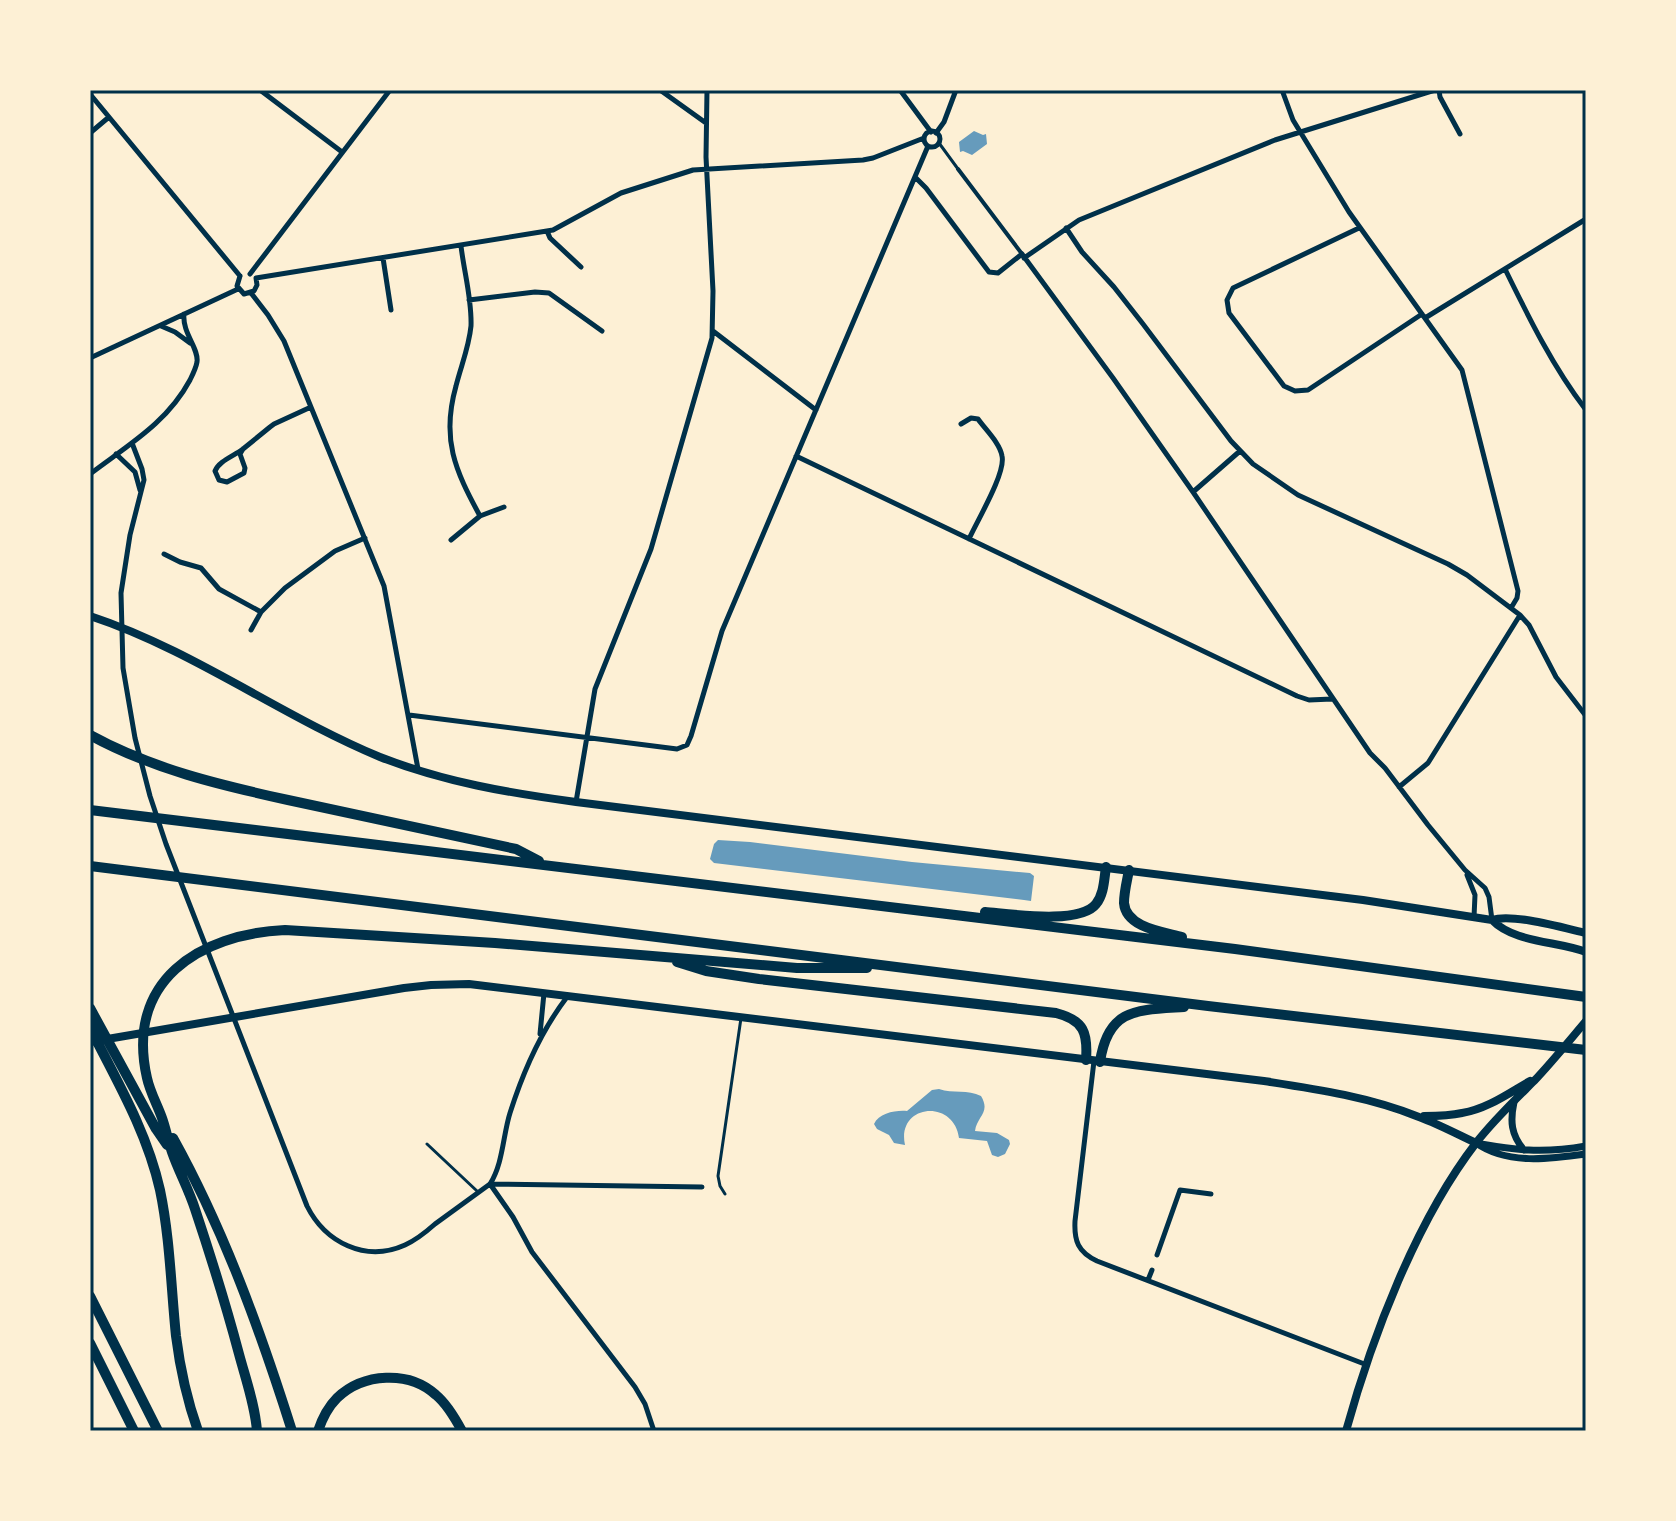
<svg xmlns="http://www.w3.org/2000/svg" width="1676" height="1521" font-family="Overpass,sans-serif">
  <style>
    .water { fill: #669bbc }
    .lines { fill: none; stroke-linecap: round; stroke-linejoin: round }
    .service { stroke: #003049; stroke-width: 3 }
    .pedestrian { stroke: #003049; stroke-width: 4 }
    .minor { stroke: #003049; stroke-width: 5 }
    .tertiary { stroke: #003049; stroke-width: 7 }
    .secondary { stroke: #003049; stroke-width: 8 }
    .motorway { stroke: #003049; stroke-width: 10 }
    .neatline { fill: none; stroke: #003049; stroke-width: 3 }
  </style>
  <rect width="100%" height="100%" fill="#fdf0d5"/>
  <path class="water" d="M 974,131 L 983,135 L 986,134 L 987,144 L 972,155 L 963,151 L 960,152 L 959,142 Z
    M 718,840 L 750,842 L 912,862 L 1030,873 L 1034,876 L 1031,901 L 1024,900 L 714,863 L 710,859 L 714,844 Z
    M 939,1089 C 953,1094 968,1089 981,1096 C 991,1113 977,1116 975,1131 L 997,1133 L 1009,1140 L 1010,1144 L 1005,1154 L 998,1157 L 992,1155 L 987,1141 L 959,1138 C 954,1098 896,1104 905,1145 L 894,1143 L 889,1135 L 877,1129 L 874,1124 C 879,1113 896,1110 907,1111 L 932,1090 Z"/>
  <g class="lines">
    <path class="service" d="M 939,143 L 958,169
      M 427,1144 L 477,1191
      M 725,1194 L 720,1186 L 718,1176 L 741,1018"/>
    <path class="pedestrian" d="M 958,169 L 1022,254"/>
    <path class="minor" d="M 260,90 L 342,152
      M 660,90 L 706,123
      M 900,90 L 931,132
      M 1282,90 L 1293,120 L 1349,212 L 1462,370 L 1518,591 L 1517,598 L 1511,608
      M 1439,90 L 1440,97 L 1460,134
      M 90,94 L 240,276
      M924 139a8 8 0 1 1 16 0a8 8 0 1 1-16 0Z
      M 90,133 L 109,117
      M 936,133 L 944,122 L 956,90
      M 915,177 L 926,188 L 989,272 L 998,273 L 1022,254 L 1113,378 L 1193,492 L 1370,753 L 1385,768 L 1428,825 L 1465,870 L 1485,888 L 1489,897 L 1492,920
      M 1066,228 L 1082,252 L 1114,287 L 1143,324 L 1231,441 L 1253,464 L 1298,495 L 1448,564 L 1467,575 L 1520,615 L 1529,625 L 1556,677 L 1586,716
      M 1359,228 L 1233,288 L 1227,300 L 1229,313 L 1284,386 L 1295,391 L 1308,390 L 1422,314
      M 547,231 L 550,238 L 581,267
      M 461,246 C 464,272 472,299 471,326 C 469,347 461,366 456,386 C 441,439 455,470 480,516
      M 383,258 L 391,310
      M 1024,258 L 1079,220 L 1275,140 L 1435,90
      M 1505,269 C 1529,318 1553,367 1586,410
      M 250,274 L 390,90
      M 240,276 L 237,286 L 244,294 L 254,291 L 257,285 L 256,278
      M 256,278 L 553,230 L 621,193 L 693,170 L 863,160 L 873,158 L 924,138
      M 251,293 L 268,315 L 284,341 L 384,586 L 418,769
      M 469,300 L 535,292 L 549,293 L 602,331
      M 1425,318 L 1586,219
      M 161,326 L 175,332 L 190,343
      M 713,331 L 816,410
      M 90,358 L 238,289
      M 961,424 L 971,418 L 978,419 C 985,429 1000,443 1002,456 C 1006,473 977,521 969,539
      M 132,443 L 142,469 L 144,480 L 130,535 L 121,593 L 123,668 L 135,738 L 150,796 L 166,844 L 307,1206 C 325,1242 365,1263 405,1245 C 416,1240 426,1232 435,1224 C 453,1211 472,1197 490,1184 C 503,1164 503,1135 510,1113 C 523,1072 541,1031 567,997
      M 243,449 L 240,454 L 245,468 L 244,473 L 227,482 L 219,480 L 215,471 C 219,461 234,456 243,449 L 270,427 L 274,424 L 311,407
      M 116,454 L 135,472 L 140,490
      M 796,456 L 1297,696 L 1309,700 L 1332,699
      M 90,474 C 128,445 167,423 190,380 C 193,374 196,368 197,362 C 199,348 182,333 184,314
      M 1193,492 L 1240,451
      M 451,540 L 480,516 L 504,507
      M 164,554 L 180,562 L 201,568 L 219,589 L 261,612 L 285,588 L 335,551 L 365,538
      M 251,630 L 261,612
      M 409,715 L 677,749 L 687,745 L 691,736 L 722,631 L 928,146
      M 1399,787 L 1428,763 L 1520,615
      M 576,802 L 595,689 L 651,549 L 712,338 L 713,291 L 706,157 L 707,90
      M 1467,875 L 1475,895 L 1474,917
      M 540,1034 L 544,993
      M 1094,1061 L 1075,1221 C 1074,1241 1078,1252 1097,1261 L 1367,1365
      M 490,1184 L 513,1217 L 532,1252 L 635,1387 L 645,1404 L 654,1431
      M 490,1184 L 702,1187
      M 1157,1255 L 1180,1190 L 1211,1194
      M 1148,1280 L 1152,1270"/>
    <path class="tertiary" d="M 1514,1102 C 1510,1121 1511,1135 1524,1150
      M 1476,1143 C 1507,1165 1550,1159 1586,1154
      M 1481,1144 C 1521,1151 1546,1153 1586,1146"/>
    <path class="secondary" d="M 90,616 C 193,650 281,716 380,757 C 444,782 509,793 576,802 L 1363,900 L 1492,920 C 1512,913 1564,928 1586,933
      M 1492,920 C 1514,943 1558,941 1586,952
      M 90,1042 L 404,988 L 431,985 L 469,984 L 1264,1081 C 1316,1089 1370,1097 1419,1117 C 1438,1124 1457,1134 1476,1143
      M 1424,1116 C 1436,1116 1449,1116 1462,1113 C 1487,1109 1509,1093 1530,1081
      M 1346,1431 C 1372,1337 1416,1221 1476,1143 C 1493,1121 1514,1101 1534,1081 C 1552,1062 1569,1041 1586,1021"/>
    <path class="motorway" d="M 90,735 C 152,769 220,785 288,800 C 364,817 440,833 516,849 L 539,861
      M 90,810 L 1235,949 L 1586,997
      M 90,866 L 1208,1006 L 1586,1050
      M 1129,870 C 1127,881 1124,892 1124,903 C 1126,928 1164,932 1182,937
      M 985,912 C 1010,914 1080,925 1096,904 C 1104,894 1104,880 1106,867
      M 677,962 L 706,971 L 759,979 L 1056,1013 C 1084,1020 1088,1033 1086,1060
      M 90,1008 L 156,1129 L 167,1145
      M 90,1028 C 117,1081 147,1132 160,1190 C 170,1238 171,1287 176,1336 C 180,1368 187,1400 198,1431
      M 1100,1062 C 1108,1008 1137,1010 1184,1007
      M 173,1138 C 224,1230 260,1330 292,1431
      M 90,1296 L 158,1431
      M 90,1343 L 134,1431
      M 257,1431 C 255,1405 246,1380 239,1354 C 226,1305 211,1257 195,1209 C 189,1190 179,1172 172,1152 C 168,1141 166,1129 162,1118 C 157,1104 150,1092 147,1078 C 125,981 199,934 285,930 L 495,943 L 797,968 L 867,968
      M 318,1431 C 322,1419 327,1408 337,1398 C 363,1373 409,1370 436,1395 C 447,1404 455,1418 462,1431"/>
  </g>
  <rect width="1676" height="1521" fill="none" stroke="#fdf0d5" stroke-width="184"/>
  <rect x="92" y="92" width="1492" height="1337" class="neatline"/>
</svg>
